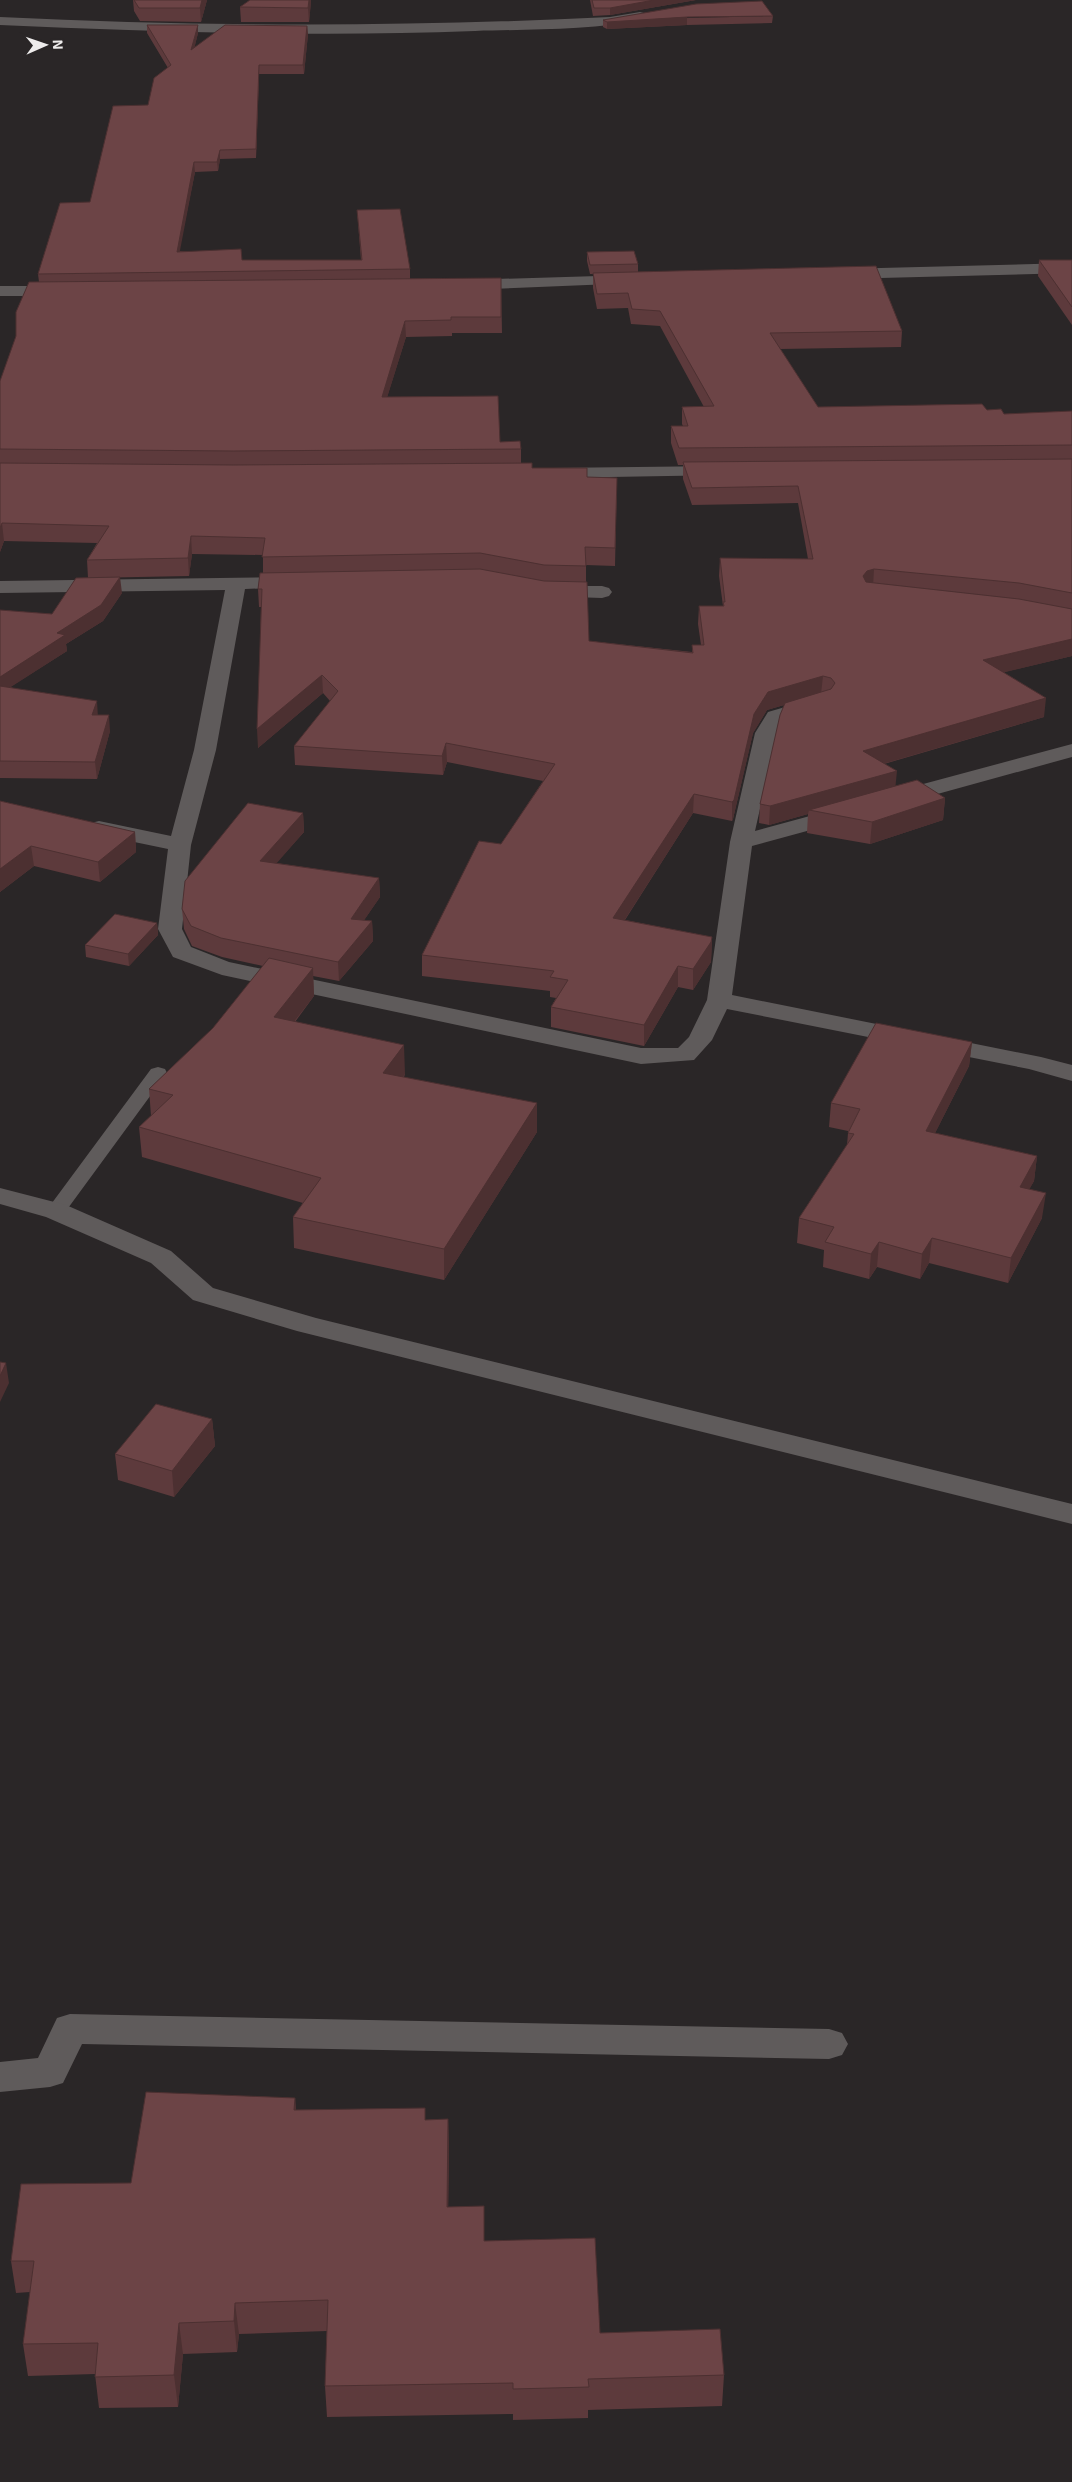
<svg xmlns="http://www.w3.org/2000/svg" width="1072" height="2482" font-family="'Exo 2',sans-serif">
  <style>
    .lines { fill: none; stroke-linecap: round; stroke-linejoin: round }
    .lane { fill: #5f5b5b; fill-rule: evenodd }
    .street { fill: #5f5b5b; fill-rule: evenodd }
    .wall { fill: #5d3a3c }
    .shaded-wall { fill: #4c3031 }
    .building { fill: #6c4446; stroke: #4c3031 }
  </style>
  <rect width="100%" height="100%" fill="#2a2627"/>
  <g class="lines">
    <path class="lane" d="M 158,1067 L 165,1069 L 167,1073 L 63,1215 L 49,1215 L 46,1211 L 49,1207 L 151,1069 Z"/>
    <path class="street" d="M 640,12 L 644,13 L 646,16 L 644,19 C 593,31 528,29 475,31 C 317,37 158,32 0,25 L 0,17 C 204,27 406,27 610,17 Z
      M 1072,263 L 1072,273 L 841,279 L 833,274 L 841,269 Z
      M 631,275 L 639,280 L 636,283 L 464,290 L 456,285 L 464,280 Z
      M 0,286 L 63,286 L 71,291 L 63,296 L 0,296 Z
      M 721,466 L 727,467 L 730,471 L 727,475 L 551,478 L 545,477 L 542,473 L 545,469 L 551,468 Z
      M 296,577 L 303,579 L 306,583 L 303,587 L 245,589 L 216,750 L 191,845 L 182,929 L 191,947 L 229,962 L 641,1048 L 678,1048 L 689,1037 L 707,1000 L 730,842 L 755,733 L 768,712 L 816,698 L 823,700 L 826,704 L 823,708 L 783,720 L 777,733 L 755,831 L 843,807 L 851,809 L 854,814 L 851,819 L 752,846 L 732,995 L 1041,1057 L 1072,1065 L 1072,1081 L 1029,1069 L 727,1009 L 712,1040 L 694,1060 L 641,1064 L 222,975 L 173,957 L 158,929 L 168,849 L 91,833 L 88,828 L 91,823 L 99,821 L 171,836 L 194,750 L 225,590 L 0,593 L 0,581 Z
      M 550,586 L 602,586 L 609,588 L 612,592 L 609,596 L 602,598 L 543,596 L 540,592 L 543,588 Z
      M 1072,744 L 1072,757 L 894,806 L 886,804 L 883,799 L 886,794 Z
      M 0,1188 L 66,1205 L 171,1251 L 213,1288 L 316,1318 L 1072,1504 L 1072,1524 L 297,1331 L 193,1300 L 151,1263 L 46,1217 L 0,1204 Z
      M 70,2014 L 829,2029 L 842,2033 L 848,2044 L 842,2055 L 829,2059 L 82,2044 L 63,2083 L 50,2087 L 0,2092 L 0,2062 L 38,2058 L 57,2018 Z"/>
  </g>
  <path class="wall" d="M 133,0 L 207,0 L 201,22 L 140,21 L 134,11 Z
    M 250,0 L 311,0 L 309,22 L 241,22 L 240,7 Z
    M 590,0 L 701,0 L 696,0 L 610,15 L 593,16 Z
    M 773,16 L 772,23 L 687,25 L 607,29 L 603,27 L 603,20 Z
    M 147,25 L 198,33 L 194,48 L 307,26 L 308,34 L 304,74 L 259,74 L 256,158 L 220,159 L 218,171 L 195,172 L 179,251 L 242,260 L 361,260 L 357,210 L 410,269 L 410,279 L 501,278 L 502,333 L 452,333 L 452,336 L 406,337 L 387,397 L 500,442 L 521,449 L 521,463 L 532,468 L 587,477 L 617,478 L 615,566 L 586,565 L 586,582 L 589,641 L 692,652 L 692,645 L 701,645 L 698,624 L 699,606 L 723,606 L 719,576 L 720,558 L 808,559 L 798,503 L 692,505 L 683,479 L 683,465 L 678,465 L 671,443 L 671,426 L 683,426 L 682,424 L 682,407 L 704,407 L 660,326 L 631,324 L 628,308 L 597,309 L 593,288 L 593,274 L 590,274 L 587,261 L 587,252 L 638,264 L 638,272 L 902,331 L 901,347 L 780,349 L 818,407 L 987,410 L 1004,414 L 1072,411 L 1072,656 L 1004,672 L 1044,717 L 884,764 L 895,786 L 945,798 L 943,820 L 870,844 L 807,833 L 808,814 L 769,825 L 759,823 L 760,804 L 784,705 L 767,710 L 753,733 L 733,819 L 732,821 L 693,813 L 625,920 L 712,937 L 711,962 L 693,990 L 678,987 L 644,1046 L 551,1027 L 551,1007 L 556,998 L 550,997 L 550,991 L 422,976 L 422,955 L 501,844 L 543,781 L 447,762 L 443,775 L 295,765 L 294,746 L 330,701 L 323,693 L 258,748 L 261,607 L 259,607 L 258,589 L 263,573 L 263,555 L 192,554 L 189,576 L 88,578 L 87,560 L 97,543 L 4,541 L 0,552 L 0,381 L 39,282 L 38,274 L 90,202 L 148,105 L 168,68 L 147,33 Z
    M 1039,260 L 1072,260 L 1072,325 L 1038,276 Z
    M 122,593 L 103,621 L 66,644 L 67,651 L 10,687 L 98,715 L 110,731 L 97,779 L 0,778 L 0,610 L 52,614 Z
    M 0,801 L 135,832 L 136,852 L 100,882 L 34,866 L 0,892 Z
    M 303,813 L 304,832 L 276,863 L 379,878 L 380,897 L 364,920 L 372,921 L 373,941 L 339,981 L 313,976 L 314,996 L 295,1022 L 405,1074 L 404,1077 L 537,1132 L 444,1280 L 294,1248 L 293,1217 L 303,1203 L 142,1157 L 139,1127 L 151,1116 L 149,1089 L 213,1028 L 263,966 L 222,957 L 192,946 L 184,929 L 182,909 Z
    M 157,923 L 158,935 L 129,966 L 86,957 L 85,945 Z
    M 972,1042 L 969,1066 L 935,1133 L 1037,1156 L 1034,1181 L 1029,1189 L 1042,1218 L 1008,1283 L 929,1263 L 920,1279 L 877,1267 L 869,1279 L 823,1267 L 824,1250 L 797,1243 L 799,1218 L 847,1145 L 848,1133 L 848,1131 L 829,1127 L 831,1103 Z
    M 212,1419 L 215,1446 L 174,1497 L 118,1480 L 115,1454 Z
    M 295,2098 L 296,2110 L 425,2120 L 448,2119 L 449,2150 L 448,2207 L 485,2241 L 600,2333 L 724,2375 L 722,2406 L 588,2410 L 588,2418 L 513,2420 L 513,2414 L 327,2417 L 325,2386 L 327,2331 L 239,2334 L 237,2352 L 183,2354 L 178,2407 L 99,2408 L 95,2374 L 28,2376 L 23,2344 L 30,2292 L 16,2293 L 11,2261 L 131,2183 Z"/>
  <path class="shaded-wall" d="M 202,0 L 207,0 L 201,22 L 200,8 Z
    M 309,0 L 311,0 L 311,3 L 309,22 L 308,8 Z
    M 654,0 L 696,0 L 610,15 L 610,8 Z
    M 687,17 L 687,25 L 607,29 L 607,22 Z
    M 198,25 L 198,33 L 192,59 L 191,50 Z
    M 307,26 L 308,34 L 304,74 L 303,65 Z
    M 259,65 L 259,74 L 256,158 L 256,149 Z
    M 220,150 L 220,159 L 218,171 L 217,162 Z
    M 194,162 L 195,172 L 178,261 L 177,252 Z
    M 405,321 L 406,337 L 382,414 L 382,397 Z
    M 2,523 L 4,541 L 0,552 L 0,528 Z
    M 191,536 L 192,554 L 189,576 L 188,558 Z
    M 874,569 L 873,587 L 862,594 L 863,576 L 867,571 Z
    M 120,577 L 122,593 L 103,621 L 66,644 L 67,651 L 0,694 L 0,677 L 57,633 Z
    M 1072,639 L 1072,656 L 981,678 L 983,660 Z
    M 322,675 L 323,693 L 258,748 L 257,729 Z
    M 823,676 L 821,694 L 767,710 L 753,733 L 733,819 L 732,821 L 732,802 L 754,714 L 768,692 Z
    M 1046,698 L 1044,717 L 862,770 L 863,751 Z
    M 97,701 L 98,718 L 92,715 Z
    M 109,715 L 110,731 L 97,779 L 95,762 Z
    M 446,743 L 447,762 L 443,775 L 442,756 Z
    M 897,771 L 895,791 L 809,810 L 808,814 L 769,825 L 770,806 Z
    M 694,794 L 693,813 L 613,938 L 613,918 Z
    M 945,798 L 943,820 L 870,844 L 872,822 Z
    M 303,813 L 304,832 L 262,880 L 260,861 Z
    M 135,832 L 136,852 L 100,882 L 98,862 Z
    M 31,846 L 34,866 L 0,892 L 0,869 Z
    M 379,878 L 380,897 L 352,938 L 351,919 Z
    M 372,921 L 373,941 L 339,981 L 338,962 Z
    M 157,923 L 158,935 L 129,966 L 128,954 Z
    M 712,937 L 711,962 L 693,990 L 693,969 Z
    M 678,966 L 678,987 L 644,1046 L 644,1025 Z
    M 313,968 L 314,996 L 275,1046 L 274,1017 Z
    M 972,1042 L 969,1066 L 924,1155 L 926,1131 Z
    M 404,1045 L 405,1074 L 384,1102 L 383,1073 Z
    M 537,1103 L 537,1132 L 444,1280 L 444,1249 Z
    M 1037,1156 L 1034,1181 L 1017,1212 L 1020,1187 Z
    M 1046,1193 L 1042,1218 L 1008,1283 L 1011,1258 Z
    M 932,1238 L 929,1263 L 920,1279 L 922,1254 Z
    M 879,1242 L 877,1267 L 869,1279 L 871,1254 Z
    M 6,1363 L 9,1383 L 0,1402 L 0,1376 Z
    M 212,1419 L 215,1446 L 174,1497 L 172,1471 Z
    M 295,2098 L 297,2130 L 294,2110 Z
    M 448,2119 L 449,2150 L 448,2238 L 447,2207 Z
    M 235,2303 L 239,2334 L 237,2352 L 234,2321 Z
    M 179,2323 L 183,2354 L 178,2407 L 174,2375 Z"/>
  <path class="building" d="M 134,0 L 202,0 L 200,8 L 139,8 Z
    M 250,0 L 309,0 L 308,8 L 240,7 Z
    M 592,0 L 654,0 L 610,8 L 594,8 Z
    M 762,1 L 773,16 L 687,17 L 607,22 L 603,20 L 696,4 Z
    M 147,25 L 198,25 L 191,50 L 225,25 L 307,26 L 303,65 L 259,65 L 256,149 L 220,150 L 217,162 L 194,162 L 177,252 L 241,249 L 242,260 L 362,260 L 357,210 L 400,209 L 410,269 L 38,274 L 60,203 L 90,202 L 113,106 L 148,105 L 154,78 L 171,65 Z
    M 634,251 L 638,264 L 590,265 L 587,252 Z
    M 1039,260 L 1072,260 L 1072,307 Z
    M 876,266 L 902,331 L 770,333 L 818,407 L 982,404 L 987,410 L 1001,409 L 1004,414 L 1072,411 L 1072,445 L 679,448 L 671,426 L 688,426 L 682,407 L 714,406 L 660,311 L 632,309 L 628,293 L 597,294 L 593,273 Z
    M 501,278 L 501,317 L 451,317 L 451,320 L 405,321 L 382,397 L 498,396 L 500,442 L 520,441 L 521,449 L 233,451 L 0,449 L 0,381 L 16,336 L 16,312 L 29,282 Z
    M 1072,459 L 1072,593 L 1019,583 L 874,569 L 867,571 L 863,576 L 866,582 L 1019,599 L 1072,609 L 1072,639 L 983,660 L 1046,698 L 863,751 L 897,771 L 770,806 L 760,804 L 780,715 L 785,703 L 831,689 L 835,683 L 831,678 L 823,676 L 768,692 L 754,714 L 734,800 L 732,802 L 694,794 L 613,918 L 712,937 L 711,942 L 693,969 L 678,966 L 644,1025 L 551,1007 L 568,980 L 550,977 L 554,971 L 422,955 L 479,841 L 501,844 L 555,764 L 446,743 L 442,756 L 294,746 L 338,691 L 322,675 L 257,729 L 262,589 L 258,589 L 260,573 L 480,569 L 544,581 L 587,582 L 589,641 L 693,653 L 692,645 L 704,645 L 699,606 L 724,606 L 723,602 L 725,602 L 720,558 L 813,559 L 798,486 L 692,488 L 683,462 Z
    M 0,463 L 233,465 L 532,463 L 532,468 L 587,468 L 587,477 L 617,478 L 615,548 L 585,547 L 586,566 L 544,565 L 480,553 L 262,557 L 265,538 L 191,536 L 188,558 L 87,560 L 109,526 L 2,523 L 0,528 Z
    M 120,577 L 101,605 L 57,633 L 65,635 L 0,677 L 0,610 L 52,614 L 76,578 Z
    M 0,686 L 97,701 L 92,715 L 109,715 L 95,762 L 0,761 Z
    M 917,780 L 945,798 L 872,822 L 809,810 Z
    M 0,801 L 135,832 L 98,862 L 31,846 L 0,869 Z
    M 248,803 L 303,813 L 260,861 L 379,878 L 351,919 L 372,921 L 338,962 L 221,938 L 191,926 L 182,909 L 185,881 Z
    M 115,914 L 157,923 L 128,954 L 85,945 Z
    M 269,958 L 313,968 L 274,1017 L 404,1045 L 383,1073 L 537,1103 L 444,1249 L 293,1217 L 321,1178 L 139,1127 L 173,1095 L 149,1089 L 213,1028 Z
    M 876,1023 L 972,1042 L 926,1131 L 1037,1156 L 1020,1187 L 1046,1193 L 1011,1258 L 932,1238 L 922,1254 L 879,1242 L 871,1254 L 825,1242 L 834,1227 L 799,1218 L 854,1134 L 848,1133 L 860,1109 L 831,1103 Z
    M 0,1362 L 6,1363 L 0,1376 Z
    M 156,1404 L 212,1419 L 172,1471 L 115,1454 Z
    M 146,2092 L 295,2098 L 294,2110 L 425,2108 L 425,2120 L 448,2119 L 447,2207 L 484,2206 L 484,2241 L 595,2238 L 600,2333 L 720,2329 L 724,2375 L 588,2379 L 589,2387 L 513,2389 L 513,2383 L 325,2386 L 328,2300 L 235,2303 L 234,2321 L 179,2323 L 174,2375 L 95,2377 L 98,2343 L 23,2344 L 34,2261 L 11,2261 L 21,2184 L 131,2183 Z"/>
  <g transform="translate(45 45) rotate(88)" stroke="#2a2627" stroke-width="4" paint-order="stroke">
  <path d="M0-4L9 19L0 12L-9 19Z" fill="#eeecec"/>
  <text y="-8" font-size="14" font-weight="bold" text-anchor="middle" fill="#eeecec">N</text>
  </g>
</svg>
